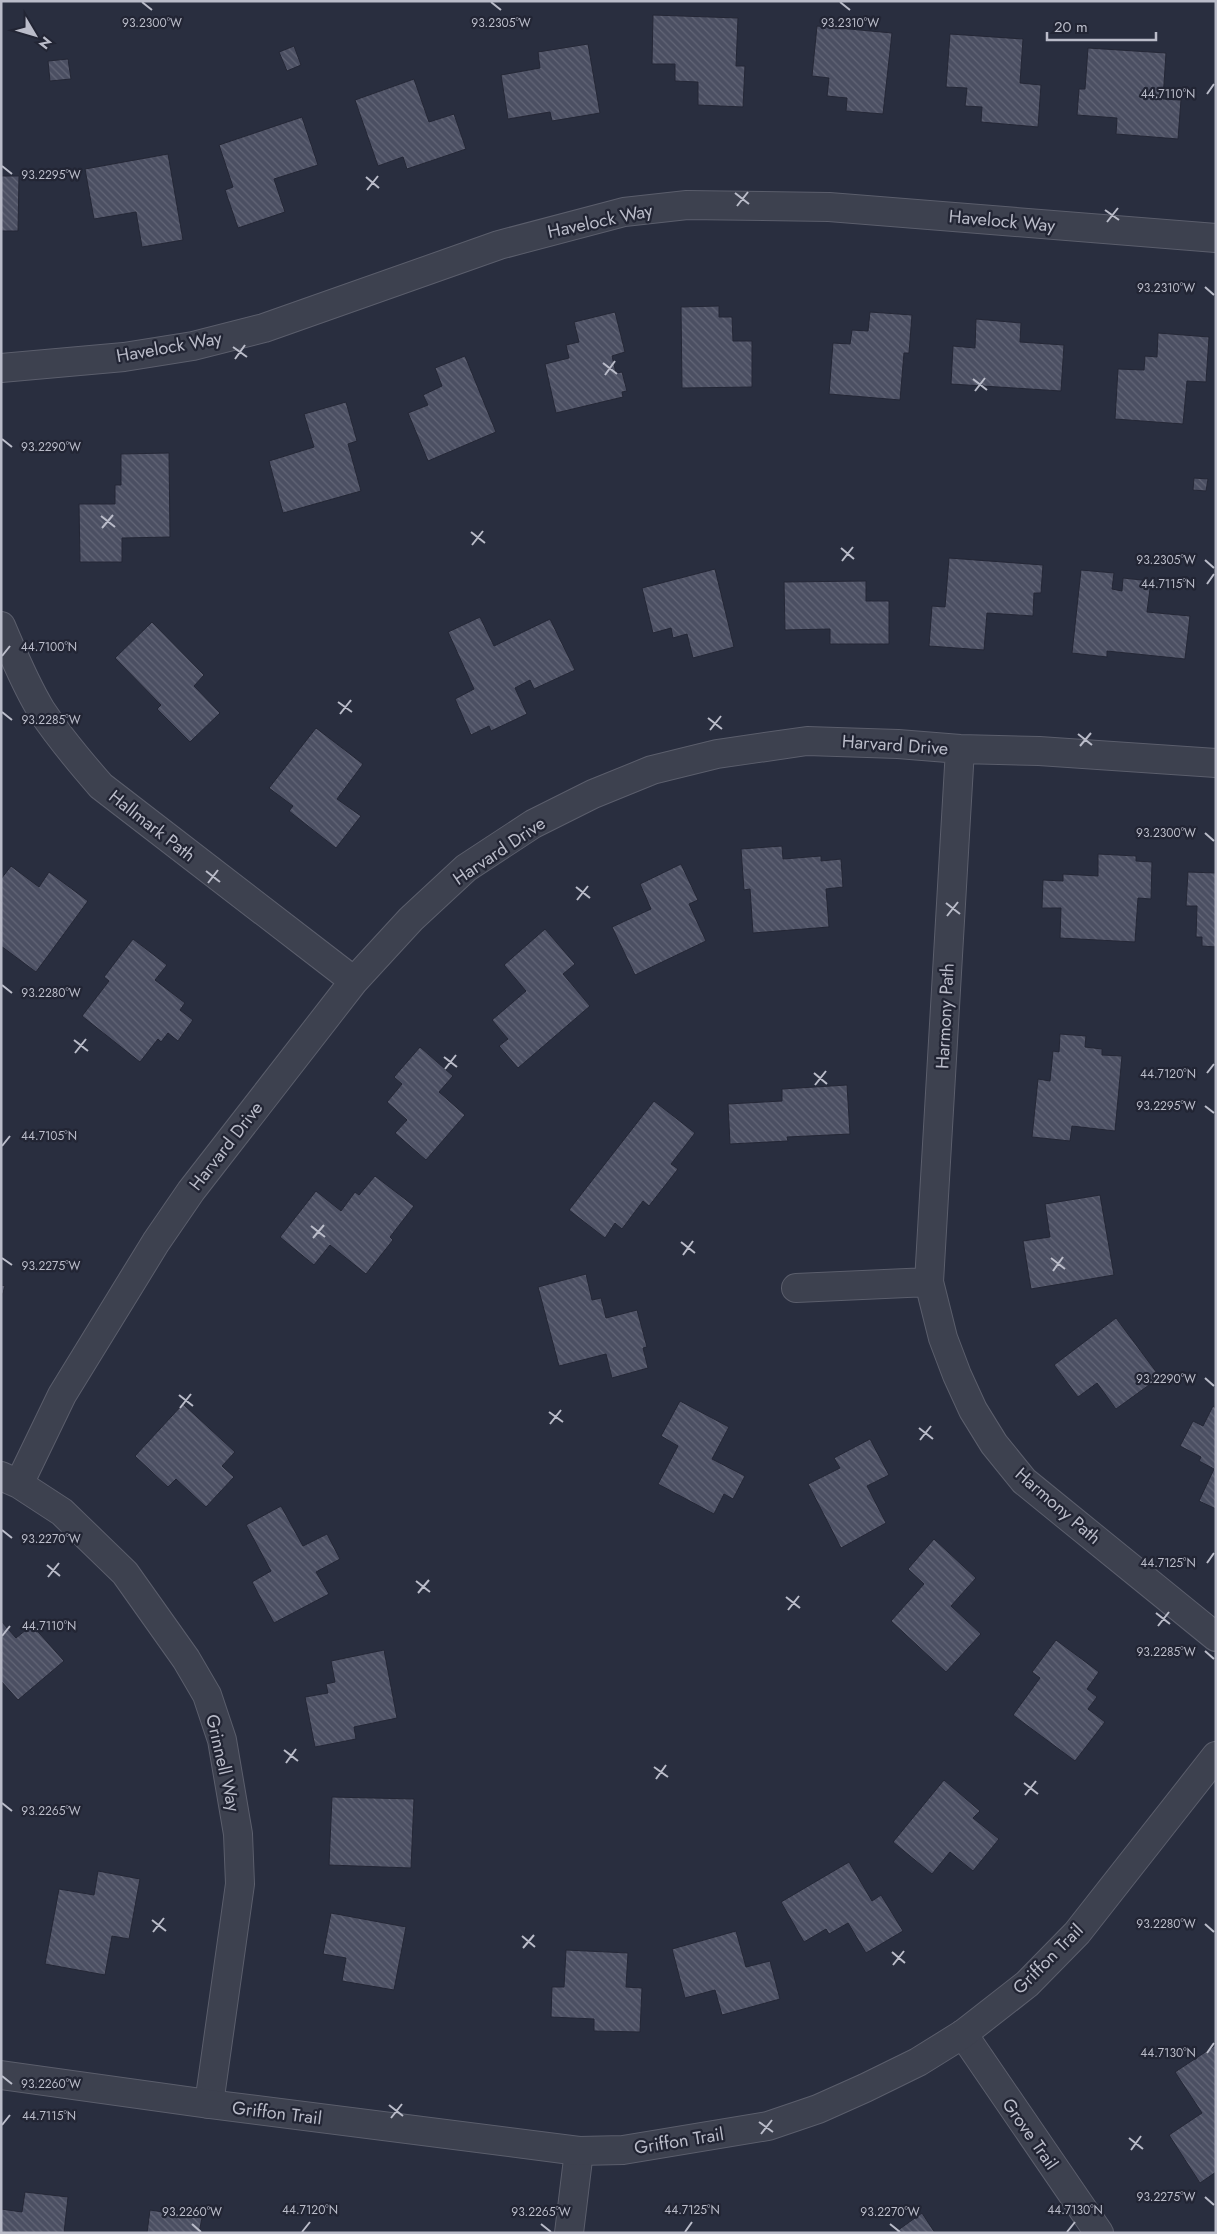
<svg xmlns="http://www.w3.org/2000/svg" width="1217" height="2234" font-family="Jost,sans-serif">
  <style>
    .building { fill: url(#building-back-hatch); stroke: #242736 }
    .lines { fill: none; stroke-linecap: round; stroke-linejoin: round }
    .minor-casing { stroke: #5b5e6c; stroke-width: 30 }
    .tertiary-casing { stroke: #5b5e6c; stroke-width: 30 }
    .minor { stroke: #3d414f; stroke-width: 28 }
    .tertiary { stroke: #3d414f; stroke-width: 28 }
    .ticks { fill: none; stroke: #babcc9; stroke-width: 2 }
    .labels { text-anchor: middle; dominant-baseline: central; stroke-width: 4.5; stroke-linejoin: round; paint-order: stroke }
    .street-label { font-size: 18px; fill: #babcc9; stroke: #222534 }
    .ticks-label { font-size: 12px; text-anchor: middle; fill: #babcc9; stroke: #222534; stroke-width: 4.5; stroke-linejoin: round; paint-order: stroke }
  </style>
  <defs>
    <pattern id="building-back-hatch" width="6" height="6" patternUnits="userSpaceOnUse" patternTransform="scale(1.25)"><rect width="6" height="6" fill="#4b4f62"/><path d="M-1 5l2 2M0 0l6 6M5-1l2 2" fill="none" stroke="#636677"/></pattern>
  </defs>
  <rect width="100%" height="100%" fill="#292e3f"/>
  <path class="building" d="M 653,15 L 738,18 L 736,66 L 745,66 L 743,107 L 698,105 L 698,82 L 675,81 L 675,64 L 652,64 Z
    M 817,26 L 892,33 L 883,114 L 846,111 L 847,98 L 827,96 L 829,78 L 812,76 Z
    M 950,34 L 1023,39 L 1020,83 L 1041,85 L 1038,127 L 981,122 L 982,107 L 965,106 L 967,88 L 946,87 Z
    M 588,44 L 600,113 L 552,121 L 550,112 L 508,119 L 501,75 L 540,68 L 538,52 Z
    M 294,46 L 301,65 L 287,71 L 279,52 Z
    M 1088,48 L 1166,53 L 1163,99 L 1181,100 L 1178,139 L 1116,134 L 1117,118 L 1077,115 L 1079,89 L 1085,89 Z
    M 68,59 L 71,79 L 50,81 L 48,61 Z
    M 414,79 L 429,122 L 454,114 L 466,149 L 407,169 L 403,157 L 378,166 L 355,100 Z
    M 302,117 L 318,165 L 274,179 L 285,212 L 238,228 L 225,190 L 233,187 L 219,145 Z
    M 168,154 L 183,240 L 142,247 L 136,212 L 94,219 L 85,169 Z
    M 1,176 L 19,176 L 18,231 L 1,231 Z
    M 719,306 L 719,317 L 732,317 L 733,341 L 752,341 L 752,387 L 682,388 L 681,307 Z
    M 615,312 L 625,352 L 612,356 L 616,373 L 622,372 L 627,391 L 622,392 L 623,397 L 556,413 L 545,364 L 569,358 L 566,345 L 579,342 L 574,322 Z
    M 870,312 L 912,315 L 909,353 L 904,353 L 900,400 L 829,394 L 833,343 L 850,344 L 852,330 L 868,331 Z
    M 976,319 L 1021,323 L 1020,342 L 1064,345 L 1061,391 L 951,384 L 953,346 L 975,348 Z
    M 1158,333 L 1209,337 L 1206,382 L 1187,381 L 1183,424 L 1115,419 L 1118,369 L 1144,370 L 1145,356 L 1157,357 Z
    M 465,356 L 496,432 L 428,461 L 408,413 L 428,405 L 423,395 L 442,386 L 435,368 Z
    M 346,402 L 357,441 L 348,444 L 361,491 L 283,513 L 269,461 L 314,447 L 304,414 Z
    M 169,453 L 170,537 L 122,538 L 122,562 L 80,562 L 79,504 L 115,504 L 115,485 L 121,485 L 121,454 Z
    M 1194,478 L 1208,479 L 1206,491 L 1193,490 Z
    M 949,558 L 1043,565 L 1041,593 L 1034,593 L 1033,616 L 987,613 L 984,650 L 929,646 L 932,606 L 945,607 Z
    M 715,569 L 734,647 L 693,658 L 687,634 L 673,638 L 671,628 L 653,633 L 642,588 Z
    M 1081,570 L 1114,573 L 1112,589 L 1122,591 L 1123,578 L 1151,581 L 1147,612 L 1190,616 L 1185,659 L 1107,651 L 1107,657 L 1072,653 Z
    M 866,581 L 866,601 L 889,601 L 889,644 L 830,644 L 830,629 L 785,630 L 784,582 Z
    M 480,617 L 494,646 L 550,619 L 575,670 L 534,689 L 530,680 L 515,688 L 527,714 L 491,731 L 489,726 L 471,735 L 455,699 L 474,689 L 448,632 Z
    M 152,622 L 204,675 L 194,686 L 220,713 L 190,742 L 157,709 L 161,705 L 115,658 Z
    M 316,728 L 363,764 L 337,799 L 361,816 L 336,848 L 289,811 L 293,806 L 269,788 Z
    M 782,846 L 783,859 L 821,856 L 821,861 L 841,859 L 843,887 L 826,889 L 829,927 L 753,933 L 750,889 L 744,890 L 741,849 Z
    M 1098,854 L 1136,856 L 1136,861 L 1152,862 L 1151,899 L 1138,898 L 1135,942 L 1060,938 L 1061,908 L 1042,908 L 1043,880 L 1063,881 L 1063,874 L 1098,876 Z
    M 681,864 L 698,900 L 689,904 L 706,941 L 635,975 L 612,927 L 651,909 L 640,884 Z
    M 11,866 L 39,887 L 49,872 L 88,901 L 36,972 L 1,946 L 1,879 Z
    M 1188,872 L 1216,873 L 1216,947 L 1202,946 L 1202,937 L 1196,937 L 1197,906 L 1186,906 Z
    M 545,929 L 575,964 L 563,974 L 590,1006 L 518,1068 L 499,1046 L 508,1039 L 492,1020 L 526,991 L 504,965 Z
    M 133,939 L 167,965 L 155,980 L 185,1003 L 180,1010 L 193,1020 L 178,1041 L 168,1033 L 161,1042 L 158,1039 L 140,1062 L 82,1016 L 109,981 L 104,977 Z
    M 1060,1034 L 1086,1036 L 1085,1047 L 1102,1049 L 1102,1055 L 1122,1056 L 1115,1131 L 1072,1126 L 1070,1141 L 1032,1137 L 1038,1079 L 1050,1081 L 1053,1051 L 1059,1052 Z
    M 420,1047 L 453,1076 L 439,1092 L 465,1115 L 426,1160 L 395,1133 L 407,1120 L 387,1102 L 402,1084 L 394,1077 Z
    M 847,1085 L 850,1134 L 787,1137 L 788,1141 L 730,1144 L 728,1104 L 782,1101 L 782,1089 Z
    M 654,1101 L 695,1133 L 671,1164 L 678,1169 L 649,1206 L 643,1201 L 622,1229 L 615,1223 L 605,1238 L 569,1210 Z
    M 375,1176 L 414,1206 L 390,1237 L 393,1240 L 366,1274 L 330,1245 L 314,1265 L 280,1237 L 316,1191 L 341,1211 L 355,1192 L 359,1195 Z
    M 1100,1195 L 1114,1275 L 1031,1289 L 1023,1241 L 1050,1237 L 1045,1204 Z
    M 586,1274 L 592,1300 L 601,1298 L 606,1318 L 637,1310 L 647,1347 L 643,1348 L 648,1368 L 612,1378 L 606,1354 L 559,1366 L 538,1287 Z
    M 1,1285 L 5,1286 L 1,1299 Z
    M 1116,1318 L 1160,1377 L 1116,1409 L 1097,1383 L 1078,1397 L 1054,1365 Z
    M 680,1401 L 729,1427 L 712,1459 L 745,1476 L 733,1499 L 724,1494 L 714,1514 L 658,1484 L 678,1446 L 661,1436 Z
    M 183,1404 L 235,1452 L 222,1466 L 234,1477 L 206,1507 L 176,1479 L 168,1487 L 135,1456 Z
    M 1213,1406 L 1216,1408 L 1216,1509 L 1199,1501 L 1214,1469 L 1199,1461 L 1201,1457 L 1180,1446 L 1193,1421 L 1203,1426 Z
    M 870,1439 L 889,1475 L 867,1486 L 886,1523 L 841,1548 L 808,1484 L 840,1468 L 834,1458 Z
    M 281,1506 L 303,1546 L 327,1534 L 340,1559 L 316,1572 L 329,1594 L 274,1623 L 252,1582 L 271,1571 L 246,1525 Z
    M 934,1539 L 976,1578 L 951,1606 L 981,1634 L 946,1672 L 891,1621 L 924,1584 L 908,1569 Z
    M 1,1621 L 16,1638 L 32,1625 L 64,1661 L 18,1700 L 1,1681 Z
    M 1056,1640 L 1099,1672 L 1087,1689 L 1097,1697 L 1088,1709 L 1105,1722 L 1075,1761 L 1013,1715 L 1040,1678 L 1032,1672 Z
    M 384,1650 L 397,1718 L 354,1727 L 356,1739 L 315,1747 L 305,1697 L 328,1693 L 326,1684 L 335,1682 L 331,1661 Z
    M 944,1780 L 980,1811 L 973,1818 L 999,1839 L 973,1871 L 950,1852 L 932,1874 L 893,1842 Z
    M 332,1797 L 414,1799 L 411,1868 L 329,1865 Z
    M 849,1862 L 872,1901 L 881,1895 L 903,1931 L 866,1953 L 848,1923 L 829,1934 L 826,1929 L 804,1942 L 781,1902 Z
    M 98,1871 L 140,1879 L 129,1939 L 112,1936 L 105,1975 L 45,1964 L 59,1889 L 94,1895 Z
    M 331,1913 L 406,1927 L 394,1990 L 342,1981 L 346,1958 L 323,1954 Z
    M 736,1931 L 746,1967 L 770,1961 L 780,1999 L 722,2015 L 715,1990 L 685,1998 L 672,1949 Z
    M 566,1950 L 628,1953 L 626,1987 L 642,1988 L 640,2032 L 594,2031 L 594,2019 L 551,2017 L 552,1987 L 564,1987 Z
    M 1216,2045 L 1216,2172 L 1200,2183 L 1169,2135 L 1202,2113 L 1175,2072 Z
    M 25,2192 L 68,2197 L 64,2233 L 1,2233 L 1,2209 L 22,2212 Z
    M 150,2210 L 202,2218 L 199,2233 L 147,2233 Z
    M 922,2213 L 935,2233 L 894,2233 Z"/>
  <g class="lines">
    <g class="minor-casing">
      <path id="minor" d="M 1,368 L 124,357 L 193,346 L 264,328 L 499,245 L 624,212 L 687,205 L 829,207 L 1216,238
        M 1,626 C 13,654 25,684 41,710 C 59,737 80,762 101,786 L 354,981
        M 960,749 L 929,1282 L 943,1338 L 957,1375 L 973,1410 L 994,1444 L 1024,1481 L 1216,1637
        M 796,1288 L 929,1282
        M 1,1476 L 19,1484 L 62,1512 L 125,1573 L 186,1659 L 207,1695 L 222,1740 L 238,1834 L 240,1884 L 209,2104
        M 19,1484 L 62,1395 L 156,1242 L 191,1191 L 354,981 L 411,919 L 466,868 L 533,824 L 593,794 L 652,770 L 717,754 L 807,741 L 898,744 L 960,749 L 1039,751 L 1216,763
        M 963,2034 L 1099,2233
        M 569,2233 L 579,2151"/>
    </g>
    <g class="tertiary-casing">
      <path id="tertiary" d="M 1,2075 L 209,2104 L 579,2151 L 623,2150 L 768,2126 L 818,2109 L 865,2088 L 918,2062 L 963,2034 L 1027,1984 L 1077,1933 L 1216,1756"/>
    </g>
    <use href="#minor" class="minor"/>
    <use href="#tertiary" class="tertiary"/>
  </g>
  <path class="ticks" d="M 142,2 L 152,10M 491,2 L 501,10M 840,2 L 850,10M 1207,94 L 1214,84M 2,166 L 12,174M 366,177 L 379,188M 367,190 L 378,176M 735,193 L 749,204M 737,206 L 748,192M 1105,210 L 1119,220M 1107,222 L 1118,208M 1205,287 L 1214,295M 233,347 L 247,357M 235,359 L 245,345M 603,363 L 617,374M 605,375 L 615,361M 973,379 L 987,390M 975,391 L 985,378M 2,439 L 12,447M 101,516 L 115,527M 102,528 L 113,515M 471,532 L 485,543M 472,545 L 483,531M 841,548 L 854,559M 1205,560 L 1214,568M 842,561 L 853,547M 1207,584 L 1214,574M 2,656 L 10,646M 338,702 L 352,712M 2,712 L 12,720M 340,714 L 351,700M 708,718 L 722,729M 710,730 L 721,716M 1078,734 L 1092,745M 1080,746 L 1091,733M 1205,833 L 1214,841M 206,871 L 220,882M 208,883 L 218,870M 576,887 L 590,898M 577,900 L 588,886M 946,903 L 960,914M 947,916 L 958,902M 2,985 L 12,993M 74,1040 L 88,1051M 75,1053 L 86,1039M 444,1057 L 457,1067M 445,1069 L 456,1055M 814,1073 L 827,1084M 1207,1073 L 1214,1064M 815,1085 L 826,1071M 1205,1106 L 1214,1113M 2,1146 L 10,1136M 311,1226 L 325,1237M 313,1238 L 324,1225M 681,1242 L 695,1253M 683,1255 L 693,1241M 2,1258 L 12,1265M 1051,1258 L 1065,1269M 1053,1271 L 1063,1257M 1205,1378 L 1214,1386M 179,1395 L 193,1406M 180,1408 L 191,1394M 549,1412 L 563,1422M 550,1424 L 561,1410M 919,1428 L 933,1439M 920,1440 L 931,1426M 2,1530 L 12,1538M 1207,1563 L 1214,1553M 47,1565 L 60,1576M 48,1577 L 59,1563M 416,1581 L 430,1592M 418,1593 L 429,1580M 786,1597 L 800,1608M 788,1610 L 799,1596M 1156,1613 L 1170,1624M 1158,1626 L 1169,1612M 2,1636 L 10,1626M 1205,1651 L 1214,1659M 284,1750 L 298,1761M 286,1763 L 296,1749M 654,1767 L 668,1777M 656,1779 L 666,1765M 1024,1783 L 1038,1794M 1025,1795 L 1036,1781M 2,1803 L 12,1811M 152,1920 L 166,1931M 1205,1924 L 1214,1932M 153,1932 L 164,1918M 522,1936 L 535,1947M 523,1948 L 534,1935M 892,1952 L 905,1963M 893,1965 L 904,1951M 1207,2053 L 1214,2043M 2,2076 L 12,2084M 389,2105 L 403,2116M 391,2118 L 402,2104M 759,2122 L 773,2132M 2,2125 L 10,2115M 761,2134 L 772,2120M 1129,2138 L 1143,2149M 1131,2150 L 1141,2136M 1205,2197 L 1214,2205M 192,2224 L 201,2232M 541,2224 L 551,2232M 890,2224 L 900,2232M 302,2232 L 310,2222M 685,2232 L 692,2222M 1067,2232 L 1075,2222"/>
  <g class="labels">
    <g class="street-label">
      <text transform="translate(600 221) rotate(-12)">Havelock Way</text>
      <text transform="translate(1002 221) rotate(5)">Havelock Way</text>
      <text transform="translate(169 347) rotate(-10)">Havelock Way</text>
      <text transform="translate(895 745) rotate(4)">Harvard Drive</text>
      <text transform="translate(152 826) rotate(38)">Hallmark Path</text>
      <text transform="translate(499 851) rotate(-34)">Harvard Drive</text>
      <text transform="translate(945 1016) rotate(-87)">Harmony Path</text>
      <text transform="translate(226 1146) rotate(-52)">Harvard Drive</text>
      <text transform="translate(1058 1506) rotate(41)">Harmony Path</text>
      <text transform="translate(223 1763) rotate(77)">Grinnell Way</text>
      <text transform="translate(1048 1959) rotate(-45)">Griffon Trail</text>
      <text transform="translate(277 2113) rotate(7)">Griffon Trail</text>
      <text transform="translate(1030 2134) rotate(55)">Grove Trail</text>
      <text transform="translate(679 2141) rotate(-9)">Griffon Trail</text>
    </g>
  </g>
  <g class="ticks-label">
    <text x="152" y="27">93.2300°W</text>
    <text x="501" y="27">93.2305°W</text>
    <text x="850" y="27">93.2310°W</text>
    <text x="1168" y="98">44.7110°N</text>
    <text x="51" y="179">93.2295°W</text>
    <text x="1166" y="292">93.2310°W</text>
    <text x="51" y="451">93.2290°W</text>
    <text x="1166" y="564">93.2305°W</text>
    <text x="1168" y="588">44.7115°N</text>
    <text x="49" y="651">44.7100°N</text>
    <text x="51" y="724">93.2285°W</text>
    <text x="1166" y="837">93.2300°W</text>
    <text x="51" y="997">93.2280°W</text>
    <text x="1168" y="1078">44.7120°N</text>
    <text x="1166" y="1110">93.2295°W</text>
    <text x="49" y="1140">44.7105°N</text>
    <text x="51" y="1270">93.2275°W</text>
    <text x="1166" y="1383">93.2290°W</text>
    <text x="51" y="1543">93.2270°W</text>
    <text x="1168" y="1567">44.7125°N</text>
    <text x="49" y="1630">44.7110°N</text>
    <text x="1166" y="1656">93.2285°W</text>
    <text x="51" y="1815">93.2265°W</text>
    <text x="1166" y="1928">93.2280°W</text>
    <text x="1168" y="2057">44.7130°N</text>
    <text x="51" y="2088">93.2260°W</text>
    <text x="49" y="2120">44.7115°N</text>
    <text x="1166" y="2201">93.2275°W</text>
    <text x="310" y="2214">44.7120°N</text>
    <text x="692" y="2214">44.7125°N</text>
    <text x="1075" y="2214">44.7130°N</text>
    <text x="192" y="2216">93.2260°W</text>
    <text x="541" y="2216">93.2265°W</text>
    <text x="890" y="2216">93.2270°W</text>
  </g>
  <rect width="1217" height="2234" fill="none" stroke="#babcc9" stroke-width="5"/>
  <g transform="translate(35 35) rotate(128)" stroke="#222534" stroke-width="4" paint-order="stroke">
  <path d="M0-4L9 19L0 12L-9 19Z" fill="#babcc9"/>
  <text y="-8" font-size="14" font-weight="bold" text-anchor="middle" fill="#babcc9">N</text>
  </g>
  <path d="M1047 32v8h109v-8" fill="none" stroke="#babcc9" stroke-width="2.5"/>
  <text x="1054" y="32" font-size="15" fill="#babcc9" stroke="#222534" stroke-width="4" paint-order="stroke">20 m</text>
</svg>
